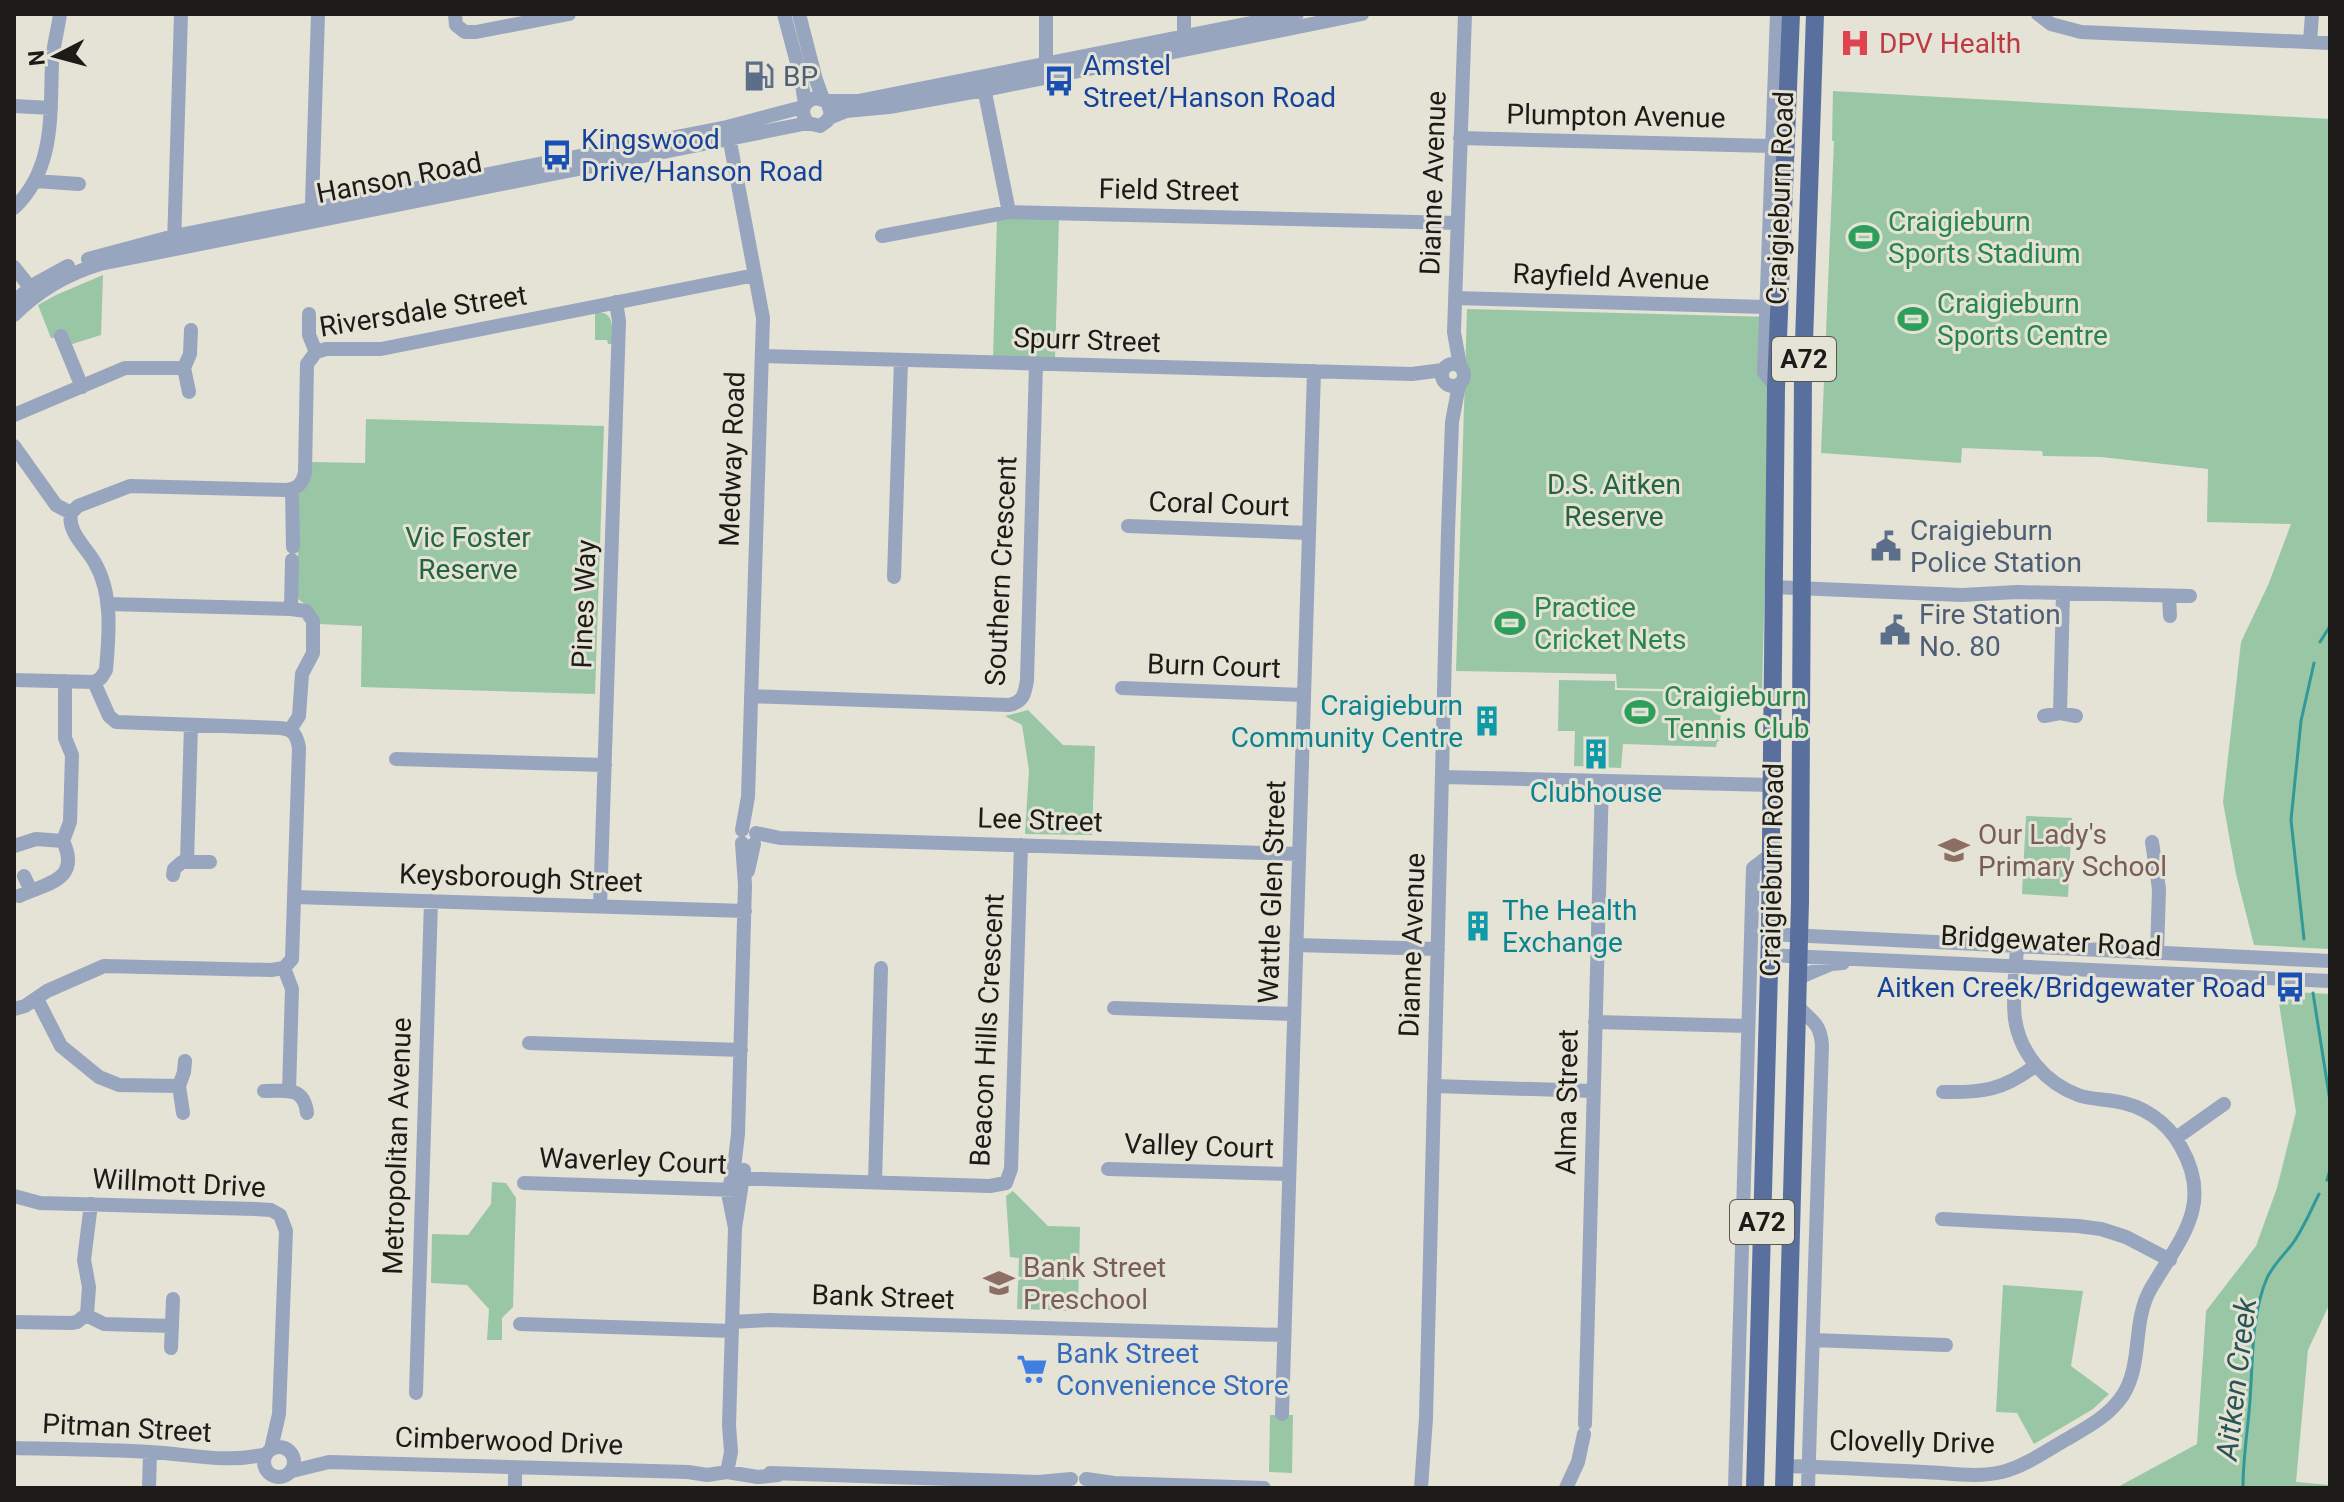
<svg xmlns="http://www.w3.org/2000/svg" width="2344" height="1502" font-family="Roboto,sans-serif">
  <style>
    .green { fill: #99c7a5 }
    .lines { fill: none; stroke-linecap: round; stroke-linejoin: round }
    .stream { stroke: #329899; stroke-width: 3 }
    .minor { stroke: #97a5bf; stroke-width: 14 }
    .major { stroke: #59709e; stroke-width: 18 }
    .labels { text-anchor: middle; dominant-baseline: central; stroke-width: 6; stroke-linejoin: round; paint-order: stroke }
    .shield { fill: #e5e2d6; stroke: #585750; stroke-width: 2 }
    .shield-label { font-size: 26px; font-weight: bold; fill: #1c1b17 }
    .health-label { font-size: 28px; fill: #be3a42; stroke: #e5e2d6; text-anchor: start }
    .transit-label { font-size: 28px; fill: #164399; stroke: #e5e2d6; text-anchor: start }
    .service-label { font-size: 28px; fill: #4e5e75; stroke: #e5e2d6; text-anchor: start }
    .street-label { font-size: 28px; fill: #1c1b17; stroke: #e5e2d6 }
    .leisure-label { font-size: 28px; fill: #27864d; stroke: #e5e2d6; text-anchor: start }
    .park-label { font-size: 28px; fill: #23663c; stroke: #e5e2d6 }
    .culture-label { font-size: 28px; fill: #0d838f; stroke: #e5e2d6; text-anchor: end }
    .education-label { font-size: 28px; fill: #785e54; stroke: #e5e2d6; text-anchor: start }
    .shop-label { font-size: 28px; fill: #366cbe; stroke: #e5e2d6; text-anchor: start }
    .water-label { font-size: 30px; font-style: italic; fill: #295555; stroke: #e5e2d6 }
  </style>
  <rect width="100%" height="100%" fill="#e5e2d6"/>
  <path class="green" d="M 1833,91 L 2330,119 L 2330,949 L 2254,945 L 2236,874 L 2223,802 L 2241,642 L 2269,583 L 2291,524 L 2207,522 L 2208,469 L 2101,457 L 2043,456 L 2042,451 L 1962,448 L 1961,463 L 1821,453 L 1834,141 L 1832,141 Z
    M 1059,218 L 1055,360 L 993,358 L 997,219 Z
    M 103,275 L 101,335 L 69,345 L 57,338 L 51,338 L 38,305 L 56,295 Z
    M 1467,309 L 1772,317 L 1762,691 L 1617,688 L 1616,674 L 1456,671 Z
    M 595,312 C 616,311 612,329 612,344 L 608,344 L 607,340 L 595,340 Z
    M 366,419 L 604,426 L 595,694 L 361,687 L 362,626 L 319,624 L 312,610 L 297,598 L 299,493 L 310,462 L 365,463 Z
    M 1559,680 L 1615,681 L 1615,690 L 1721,693 L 1720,741 L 1717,742 L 1716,747 L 1623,744 L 1621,768 L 1574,766 L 1575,731 L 1558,731 Z
    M 1028,710 L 1063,745 L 1095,746 L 1092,835 L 1025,834 L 1029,770 L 1022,725 L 1005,716 Z
    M 2026,816 L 2072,818 L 2068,897 L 2022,894 Z
    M 2277,991 L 2330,994 L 2330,1303 L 2308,1350 L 2296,1482 L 2330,1485 L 2330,1488 L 2116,1488 L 2197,1444 L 2206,1311 L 2256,1246 L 2277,1188 L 2296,1112 Z
    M 492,1182 L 506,1183 L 516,1198 L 513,1307 L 502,1318 L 502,1340 L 487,1340 L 489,1309 L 467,1285 L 431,1283 L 432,1234 L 468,1235 L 491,1204 Z
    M 1013,1191 L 1048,1226 L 1080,1227 L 1078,1311 L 1017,1309 L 1019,1258 L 1010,1257 L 1006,1196 Z
    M 2003,1285 L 2083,1291 L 2071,1366 L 2109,1394 L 2093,1409 L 2034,1444 L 2017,1413 L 1996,1412 Z
    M 1270,1415 L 1293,1415 L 1292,1473 L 1269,1472 Z"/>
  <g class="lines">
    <path class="stream" d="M 2320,642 L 2330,626
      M 2304,939 L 2291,820 L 2301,721 L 2314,663
      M 2313,993 L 2330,1101
      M 2327,1180 L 2330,1170
      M 2243,1486 C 2243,1457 2248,1429 2250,1400 C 2253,1361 2251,1315 2267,1278 C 2273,1265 2284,1255 2293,1243 C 2303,1229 2311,1210 2319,1194"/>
    <path class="minor" d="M 455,14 L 456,25 L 465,32 L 476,32 L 569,14
      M 784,14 L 801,78 L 805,104
      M 799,14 L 816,80 L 823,99
      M 2038,14 L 2051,24 L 2081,32 L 2330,43
      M 1184,42 L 1184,14
      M 2310,42 L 2312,14
      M 1046,70 L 1046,14
      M 983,83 L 1009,212
      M 827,101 L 831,114 L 827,121 L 820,126 L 808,123 C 799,112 803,102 815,98 L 827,101 L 858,101 L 1297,14
      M 14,106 L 51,108
      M 829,118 L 846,111 L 889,107 L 984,90 L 1362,14
      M 728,131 L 763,318 L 748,797 L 742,830
      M 1460,138 L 1771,146
      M 35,181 L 79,184
      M 14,208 C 55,169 50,115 52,63 C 53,46 58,30 60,14
      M 314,217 L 312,203 L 318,14
      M 882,236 L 1009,212 L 1457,223
      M 174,245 L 181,14
      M 88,259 L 174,236 L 727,127 L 803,107
      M 14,267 L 36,295
      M 1455,298 L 1765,307
      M 14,301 L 37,283 L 68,266
      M 309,314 L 309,335 L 316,352
      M 14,315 C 38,291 67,274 100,264 L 808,123
      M 61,336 L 82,387
      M 762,356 L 1412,374 L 1443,370
      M1442 375a11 11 0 1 1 22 0a11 11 0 1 1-22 0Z
      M 1460,366 L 1454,332 L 1465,14
      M 1776,388 L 1764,372 L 1777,14
      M 189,392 L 184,368 L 190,354 L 191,330
      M 14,415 L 125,368 L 184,368
      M 14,446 L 56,505 L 71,513
      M 292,489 L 293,547
      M 1128,526 L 1309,533
      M 894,577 L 901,360
      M 1773,587 L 1962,595 L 2017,592 L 2190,596
      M 2169,596 L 2170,616
      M 108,604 L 291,609 L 306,611 L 313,621 L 313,653 L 302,674 L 299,716 L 290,730
      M 291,609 L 292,560
      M 14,680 L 94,682
      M 94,682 L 101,678 L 106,670 C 109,635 113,594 95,563 C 86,547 67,532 71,513 L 78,506 L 130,486 L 286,490 C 298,489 303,483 305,472 L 307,364 L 316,352 L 326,349 L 381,349 L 755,275
      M 1122,688 L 1304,695
      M 751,696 L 1009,705 C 1023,702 1025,694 1027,680 L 1036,365
      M 2060,713 L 2063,593
      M 2044,716 L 2060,713 L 2076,716
      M 396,759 L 605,765
      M 1443,777 L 1772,785
      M 756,833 L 780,838 L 1299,854
      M 63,841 L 70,822 L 72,755 L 65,738 L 65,681
      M 2152,842 L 2159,889 L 2157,953
      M 14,846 L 36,839 L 63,841
      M 187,861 L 191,725
      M 748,871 L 754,844
      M 173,875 L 174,869 L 182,862 L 210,862
      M 24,876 L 31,891
      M 19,896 C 48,883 81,880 63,841
      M 295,897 L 745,911
      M 600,906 L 619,321 L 616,302
      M 1770,934 L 2330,961
      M 1296,945 L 1438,949
      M 1769,955 L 2330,981
      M 284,968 L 292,989 L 289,1091
      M 1798,978 L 1831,964 L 1843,963
      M 37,999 L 61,1046 L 99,1077 L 119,1085 L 179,1086
      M 1797,1005 C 1811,1022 1820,1021 1822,1045 L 1808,1488
      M 1114,1008 L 1294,1014
      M 14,1009 L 25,1006 L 47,991 L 104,966 L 271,970 L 284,968 L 292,959 L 299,748 C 297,735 293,729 280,728 L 116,722 L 109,716 L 94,682
      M 1595,1022 L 1748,1026
      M 529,1043 L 741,1050
      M 1434,1086 L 1593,1091
      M 264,1091 C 286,1091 304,1086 307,1113
      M 1943,1092 C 1982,1093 2004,1090 2036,1065
      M 183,1113 L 179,1086 L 184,1072 L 185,1061
      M 2176,1138 L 2224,1104
      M 1108,1169 L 1289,1174
      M 732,1178 L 990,1186 L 1006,1183 L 1011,1169 L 1021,845
      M 875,1182 L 881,968
      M 524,1183 L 736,1190
      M 14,1196 L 40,1203 L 255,1209 L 271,1210 L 280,1215 L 286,1231 L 279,1414 L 271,1449
      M 1942,1219 L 2078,1226 L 2101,1229 L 2126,1237 L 2170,1260
      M 735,1228 L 728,1193 L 734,1168 L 738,1134 L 745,885 L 742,843
      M 86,1315 L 104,1324 L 172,1326
      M 14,1322 L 71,1323 L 77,1322 L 87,1314 L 89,1287 L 84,1260 L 91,1204
      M 732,1322 L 769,1320 L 1284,1335
      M 520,1324 L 732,1331
      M 1813,1340 L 1946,1345
      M 171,1348 L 173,1299
      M 416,1393 L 431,901
      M 1282,1414 L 1314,371
      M 1585,1424 L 1602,781
      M264 1462a15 15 0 1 1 30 0a15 15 0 1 1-30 0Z
      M 14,1448 C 59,1449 105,1449 150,1452 C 190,1454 226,1464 266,1454
      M 1784,1466 C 1831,1467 1877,1470 1924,1472 C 1949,1473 1977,1478 2002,1472 C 2025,1466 2046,1451 2067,1439 C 2088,1427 2109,1416 2123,1395 C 2143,1363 2132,1323 2150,1290 C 2178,1241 2215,1206 2181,1147 C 2167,1121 2142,1105 2114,1101 C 2102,1099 2089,1099 2078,1095 C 2045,1083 2020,1053 2015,1019 C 2012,996 2016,970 2017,946
      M 515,1468 L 515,1488
      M 292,1471 L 329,1462 L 688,1472 L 707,1475 L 727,1472 L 758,1477 L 778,1475
      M 727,1472 L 731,1452 L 729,1425 L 735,1228 L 744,1170
      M 770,1473 L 1039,1482 L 1071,1479
      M 1086,1479 L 1114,1483 L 1264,1488
      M 149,1488 L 150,1452
      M 1421,1488 L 1426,1418 L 1448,531 L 1452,422 L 1459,385
      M 1566,1488 L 1578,1462 L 1584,1434
      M 1735,1488 L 1753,868 L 1770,855"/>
    <path class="major" d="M 1755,1488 L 1770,934 L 1776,388 L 1791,14
      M 1784,1488 L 1800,902 L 1803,372 L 1815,14"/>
  </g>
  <defs>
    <g id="hospital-bare" transform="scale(2.4)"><path d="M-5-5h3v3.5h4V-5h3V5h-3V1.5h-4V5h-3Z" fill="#e0444e" stroke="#e5e2d6" stroke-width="2.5" paint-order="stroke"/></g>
    <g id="fuel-bare" transform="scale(2.4)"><path d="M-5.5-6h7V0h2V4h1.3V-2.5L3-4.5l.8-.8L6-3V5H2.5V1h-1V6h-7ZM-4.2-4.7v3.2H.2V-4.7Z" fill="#5c6f8a" stroke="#e5e2d6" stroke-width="2.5" paint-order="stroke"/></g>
    <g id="bus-bare" transform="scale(2.4)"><path d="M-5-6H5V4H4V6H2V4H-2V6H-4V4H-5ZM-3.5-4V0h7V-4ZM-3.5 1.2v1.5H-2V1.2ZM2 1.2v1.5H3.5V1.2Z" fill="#1a4fb4" stroke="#e5e2d6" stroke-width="2.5" paint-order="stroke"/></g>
    <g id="stadium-bare" transform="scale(2.4)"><path d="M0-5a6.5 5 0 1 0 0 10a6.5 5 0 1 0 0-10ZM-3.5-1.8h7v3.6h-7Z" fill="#2e9e5b" stroke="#e5e2d6" stroke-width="2.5" paint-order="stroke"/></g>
    <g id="civic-bare" transform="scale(2.4)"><path d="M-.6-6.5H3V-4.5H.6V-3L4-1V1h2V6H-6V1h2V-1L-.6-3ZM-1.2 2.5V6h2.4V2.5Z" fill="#5c6f8a" stroke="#e5e2d6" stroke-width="2.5" paint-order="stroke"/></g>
    <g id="building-bare" transform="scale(2.4)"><path d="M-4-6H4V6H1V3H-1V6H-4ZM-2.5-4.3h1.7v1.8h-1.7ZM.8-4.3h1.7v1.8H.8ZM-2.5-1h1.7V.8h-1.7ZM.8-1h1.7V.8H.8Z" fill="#0f9aa8" stroke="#e5e2d6" stroke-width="2.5" paint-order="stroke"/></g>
    <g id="school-bare" transform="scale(2.4)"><path d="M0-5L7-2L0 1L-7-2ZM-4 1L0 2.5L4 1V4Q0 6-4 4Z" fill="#8d6e63" stroke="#e5e2d6" stroke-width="2.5" paint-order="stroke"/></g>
    <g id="supermarket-bare" transform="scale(2.4)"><path d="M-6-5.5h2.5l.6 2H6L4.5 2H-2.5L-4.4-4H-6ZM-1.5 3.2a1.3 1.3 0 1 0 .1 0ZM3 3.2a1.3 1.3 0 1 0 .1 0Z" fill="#3f7fe0" stroke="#e5e2d6" stroke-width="2.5" paint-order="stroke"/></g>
  </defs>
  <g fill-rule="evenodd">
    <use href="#hospital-bare" x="1855" y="43"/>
    <use href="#fuel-bare" x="759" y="76"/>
    <use href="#bus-bare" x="1059" y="81"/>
    <use href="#bus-bare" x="557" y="155"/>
    <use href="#stadium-bare" x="1864" y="237"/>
    <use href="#stadium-bare" x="1913" y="319"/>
    <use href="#civic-bare" x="1886" y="546"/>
    <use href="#stadium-bare" x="1510" y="623"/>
    <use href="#civic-bare" x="1895" y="630"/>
    <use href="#stadium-bare" x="1640" y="712"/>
    <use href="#building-bare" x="1487" y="721"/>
    <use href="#building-bare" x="1596" y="754"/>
    <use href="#school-bare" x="1954" y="850"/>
    <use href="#building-bare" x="1478" y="926"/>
    <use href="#bus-bare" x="2290" y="987"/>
    <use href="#school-bare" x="999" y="1283"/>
    <use href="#supermarket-bare" x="1032" y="1369"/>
  </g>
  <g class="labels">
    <g class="shield">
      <rect x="1772" y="337" width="64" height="44" rx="6"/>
      <rect x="1730" y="1200" width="64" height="44" rx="6"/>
    </g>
    <g class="shield-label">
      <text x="1804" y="359">A72</text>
      <text x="1762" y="1222">A72</text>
    </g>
    <g class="health-label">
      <text x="1879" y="43">DPV Health</text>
    </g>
    <g class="transit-label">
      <text x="1083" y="65">Amstel<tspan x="1083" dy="32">Street/Hanson Road</tspan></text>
      <text x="581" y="139">Kingswood<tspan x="581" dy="32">Drive/Hanson Road</tspan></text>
      <text x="2266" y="987" text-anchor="end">Aitken Creek/Bridgewater Road</text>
    </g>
    <g class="service-label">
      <text x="783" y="76">BP</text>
      <text x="1910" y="530">Craigieburn<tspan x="1910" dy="32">Police Station</tspan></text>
      <text x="1919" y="614">Fire Station<tspan x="1919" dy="32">No. 80</tspan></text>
    </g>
    <g class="street-label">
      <text transform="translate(1616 116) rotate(1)">Plumpton Avenue</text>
      <text transform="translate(399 178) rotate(-11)">Hanson Road</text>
      <text transform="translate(1433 183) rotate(-88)">Dianne Avenue</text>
      <text transform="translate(1169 190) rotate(1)">Field Street</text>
      <text transform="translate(1780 198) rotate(-88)">Craigieburn Road</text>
      <text transform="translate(1611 277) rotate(2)">Rayfield Avenue</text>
      <text transform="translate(423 311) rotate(-9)">Riversdale Street</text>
      <text transform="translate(1087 340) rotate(2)">Spurr Street</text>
      <text transform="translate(732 459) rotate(-88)">Medway Road</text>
      <text transform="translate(1219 504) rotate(2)">Coral Court</text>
      <text transform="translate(1001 571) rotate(-87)">Southern Crescent</text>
      <text transform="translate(584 604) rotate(-88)">Pines Way</text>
      <text transform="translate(1214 666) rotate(2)">Burn Court</text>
      <text transform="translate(1040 820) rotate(2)">Lee Street</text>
      <text transform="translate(1772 870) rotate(-89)">Craigieburn Road</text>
      <text transform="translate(521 878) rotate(2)">Keysborough Street</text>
      <text transform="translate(1272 892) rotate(-88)">Wattle Glen Street</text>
      <text transform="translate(2051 941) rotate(3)">Bridgewater Road</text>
      <text transform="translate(1412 945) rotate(-88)">Dianne Avenue</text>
      <text transform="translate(987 1030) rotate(-87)">Beacon Hills Crescent</text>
      <text transform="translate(1567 1102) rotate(-89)">Alma Street</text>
      <text transform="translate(397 1146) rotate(-88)">Metropolitan Avenue</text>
      <text transform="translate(1199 1146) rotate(2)">Valley Court</text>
      <text transform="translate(633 1161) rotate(2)">Waverley Court</text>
      <text transform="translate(179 1183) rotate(3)">Willmott Drive</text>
      <text transform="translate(883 1297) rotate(2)">Bank Street</text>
      <text transform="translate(127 1428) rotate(3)">Pitman Street</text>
      <text transform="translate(509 1441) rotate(2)">Cimberwood Drive</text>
      <text transform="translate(1912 1442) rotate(1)">Clovelly Drive</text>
    </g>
    <g class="leisure-label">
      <text x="1888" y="221">Craigieburn<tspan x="1888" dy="32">Sports Stadium</tspan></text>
      <text x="1937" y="303">Craigieburn<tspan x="1937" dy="32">Sports Centre</tspan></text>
      <text x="1534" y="607">Practice<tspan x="1534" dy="32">Cricket Nets</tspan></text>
      <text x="1664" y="696">Craigieburn<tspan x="1664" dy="32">Tennis Club</tspan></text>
    </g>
    <g class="park-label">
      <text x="1614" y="484">D.S. Aitken<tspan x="1614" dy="32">Reserve</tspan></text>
      <text x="468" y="537">Vic Foster<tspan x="468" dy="32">Reserve</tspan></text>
    </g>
    <g class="culture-label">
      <text x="1463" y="705">Craigieburn<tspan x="1463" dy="32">Community Centre</tspan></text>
      <text x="1596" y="792" text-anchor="middle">Clubhouse</text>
      <text x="1502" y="910" text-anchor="start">The Health<tspan x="1502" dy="32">Exchange</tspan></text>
    </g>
    <g class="education-label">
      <text x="1978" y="834">Our Lady's<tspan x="1978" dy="32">Primary School</tspan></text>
      <text x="1023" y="1267">Bank Street<tspan x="1023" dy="32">Preschool</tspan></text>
    </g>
    <g class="shop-label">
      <text x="1056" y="1353">Bank Street<tspan x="1056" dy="32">Convenience Store</tspan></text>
    </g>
    <g class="water-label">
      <text transform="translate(2236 1379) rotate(-83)">Aitken Creek</text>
    </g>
  </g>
  <rect width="2344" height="1502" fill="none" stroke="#1c1b17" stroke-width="32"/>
  <g transform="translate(56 56) rotate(264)" stroke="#e5e2d6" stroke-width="6" paint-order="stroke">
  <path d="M0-6L14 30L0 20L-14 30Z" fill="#1c1b17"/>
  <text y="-12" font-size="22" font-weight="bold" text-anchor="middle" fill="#1c1b17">N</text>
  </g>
</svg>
